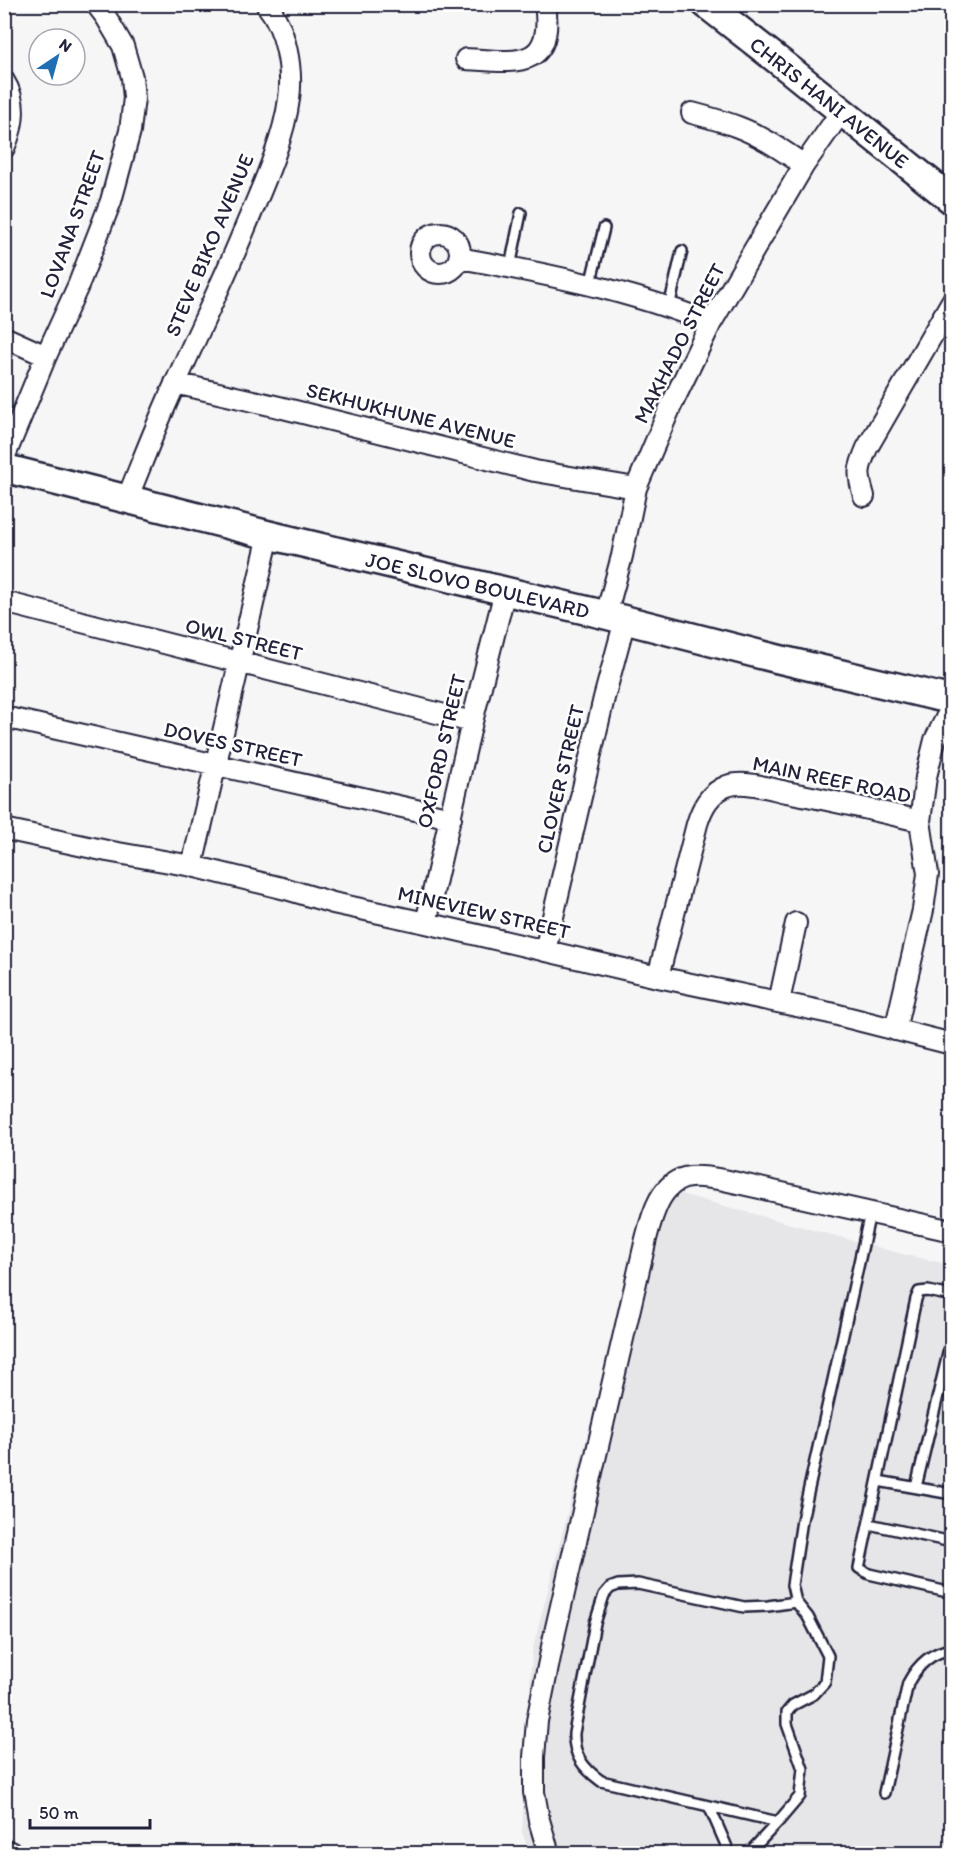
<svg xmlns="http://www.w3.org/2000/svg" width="956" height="1858" font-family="Itim,sans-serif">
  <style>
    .built { fill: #e6e6e9 }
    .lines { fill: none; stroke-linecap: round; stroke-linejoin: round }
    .lane-casing { stroke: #22223b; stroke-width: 14 }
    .street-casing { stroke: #22223b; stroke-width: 24 }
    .secondary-casing { stroke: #22223b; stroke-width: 32 }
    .lane { stroke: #fff; stroke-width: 9 }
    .street { stroke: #fff; stroke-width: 20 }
    .secondary { stroke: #fff; stroke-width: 27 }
    .labels { text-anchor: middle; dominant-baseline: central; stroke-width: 5; stroke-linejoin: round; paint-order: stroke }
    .street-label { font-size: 21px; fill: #22223b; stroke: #fff }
  </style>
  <rect width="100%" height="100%" fill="#f6f6f7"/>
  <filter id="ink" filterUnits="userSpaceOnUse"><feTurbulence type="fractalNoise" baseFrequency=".0167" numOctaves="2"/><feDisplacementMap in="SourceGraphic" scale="12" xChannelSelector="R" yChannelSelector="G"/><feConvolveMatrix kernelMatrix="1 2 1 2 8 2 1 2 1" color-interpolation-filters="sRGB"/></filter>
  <g filter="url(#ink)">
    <path class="built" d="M 651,1186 L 906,1255 L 951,1265 L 951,1853 L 530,1854 L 522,1832 L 532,1652 Z"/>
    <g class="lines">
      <g class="lane-casing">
        <path id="lane" d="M 510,267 L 521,213
          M 590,285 L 604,228
          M 669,307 L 682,251
          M 952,1296 L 928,1291 L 919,1292 L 916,1299 L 859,1568 L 869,1574 L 952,1593
          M 878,1481 L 952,1494
          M 916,1487 L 952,1337
          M 869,1524 L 952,1542
          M 884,1793 L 908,1683 C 917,1666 931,1652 952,1649
          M 709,1806 L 730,1854
          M 778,1822 L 601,1781 C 583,1768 573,1755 574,1733 L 595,1623 L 604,1595 L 610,1588 L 618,1585 L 638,1584 L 744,1607 L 768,1606 L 796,1602
          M 748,1854 L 778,1822 L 800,1796 L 803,1769 L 787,1724 L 787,1712 L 793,1705 L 814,1694 L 825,1682 L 828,1656 L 808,1617 L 796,1602 L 792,1585 L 802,1520 L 870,1213"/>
      </g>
      <g class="street-casing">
        <path id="street" d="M 466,59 C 514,62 555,71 545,4
          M 4,81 C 18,103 14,126 4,148
          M 692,113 C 707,117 723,121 738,127 C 762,136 783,151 804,165
          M420 253a20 20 0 1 1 40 0a20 20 0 1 1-40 0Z
          M 459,258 C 544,273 631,291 711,323
          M 4,337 L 46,356
          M 175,383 L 279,407 L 535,471 L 636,488
          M 4,458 L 46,356 L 78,286 L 111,201 L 130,131 L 134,98 L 132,77 L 123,46 L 106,17 L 96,4
          M 864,496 C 857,473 858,469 867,448 L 952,301
          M 127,499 C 143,460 158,420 176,382 C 199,330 224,280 245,228 C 261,190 284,140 289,99 C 293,69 286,28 266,4
          M 4,602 L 472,722
          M 606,615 L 622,556 L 636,488 L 670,408 L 711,323 L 804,165 L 841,112
          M 4,717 L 451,818
          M 4,829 L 107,851 L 192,866 L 286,889 L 333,903 L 426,923 L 658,977 L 830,1013 L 952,1044
          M 192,866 L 269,535
          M 426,923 L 472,722 L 505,591
          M 545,951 L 604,698 L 625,620
          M 658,977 L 697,824 C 702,808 709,793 727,786 C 744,780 768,788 786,792 C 831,800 876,811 920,821
          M 779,1002 L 796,923
          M 895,1030 L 923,910 L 928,874 L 920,821 L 926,777 L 935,740 L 952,706
          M 4,1849 L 14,1854
          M 549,1854 L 539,1820 L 534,1792 L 534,1757 L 537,1721 L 555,1632 L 646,1239 C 652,1215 661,1180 690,1177 C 702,1176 713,1178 724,1180 L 952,1231"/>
      </g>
      <g class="secondary-casing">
        <g id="secondary">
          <path id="s1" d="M 706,4 L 789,69 L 952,200"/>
          <path id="s2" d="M 4,468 L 269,535 L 606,615 L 778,659 L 952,700"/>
        </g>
      </g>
      <use href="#lane" class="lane"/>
      <use href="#street" class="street"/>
      <use href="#secondary" class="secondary"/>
    </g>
  </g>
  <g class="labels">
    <g class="street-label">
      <text stroke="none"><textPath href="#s1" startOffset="158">CHRIS HANI AVENUE</textPath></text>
      <text transform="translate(72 224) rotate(-70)">LOVANA STREET</text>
      <text transform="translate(209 245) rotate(-67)">STEVE BIKO AVENUE</text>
      <text transform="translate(679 343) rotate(-63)">MAKHADO STREET</text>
      <text transform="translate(411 415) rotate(14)">SEKHUKHUNE AVENUE</text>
      <text stroke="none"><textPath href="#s2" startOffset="488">JOE SLOVO BOULEVARD</textPath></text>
      <text transform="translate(244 639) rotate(14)">OWL STREET</text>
      <text transform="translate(233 744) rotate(13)">DOVES STREET</text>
      <text transform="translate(441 751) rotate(-77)">OXFORD STREET</text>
      <text transform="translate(560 779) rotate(-77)">CLOVER STREET</text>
      <text transform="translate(832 779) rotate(12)">MAIN REEF ROAD</text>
      <text transform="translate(484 912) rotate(13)">MINEVIEW STREET</text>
    </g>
  </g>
  <rect width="956" height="1858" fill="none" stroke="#fff" stroke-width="24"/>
  <rect x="12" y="12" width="932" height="1834" fill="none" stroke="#22223b" stroke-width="2" filter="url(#ink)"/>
  <g transform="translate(57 57) rotate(36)"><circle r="28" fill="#ffffff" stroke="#a7a7b1" stroke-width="1.5"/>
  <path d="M0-4.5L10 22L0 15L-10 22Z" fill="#1f6fb2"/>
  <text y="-9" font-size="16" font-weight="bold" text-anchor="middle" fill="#22223b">N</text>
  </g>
  <path d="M30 1819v9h120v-9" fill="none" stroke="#22223b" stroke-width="3"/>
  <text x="39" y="1819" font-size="18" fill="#22223b" stroke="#ffffff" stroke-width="4.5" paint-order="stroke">50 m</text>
</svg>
